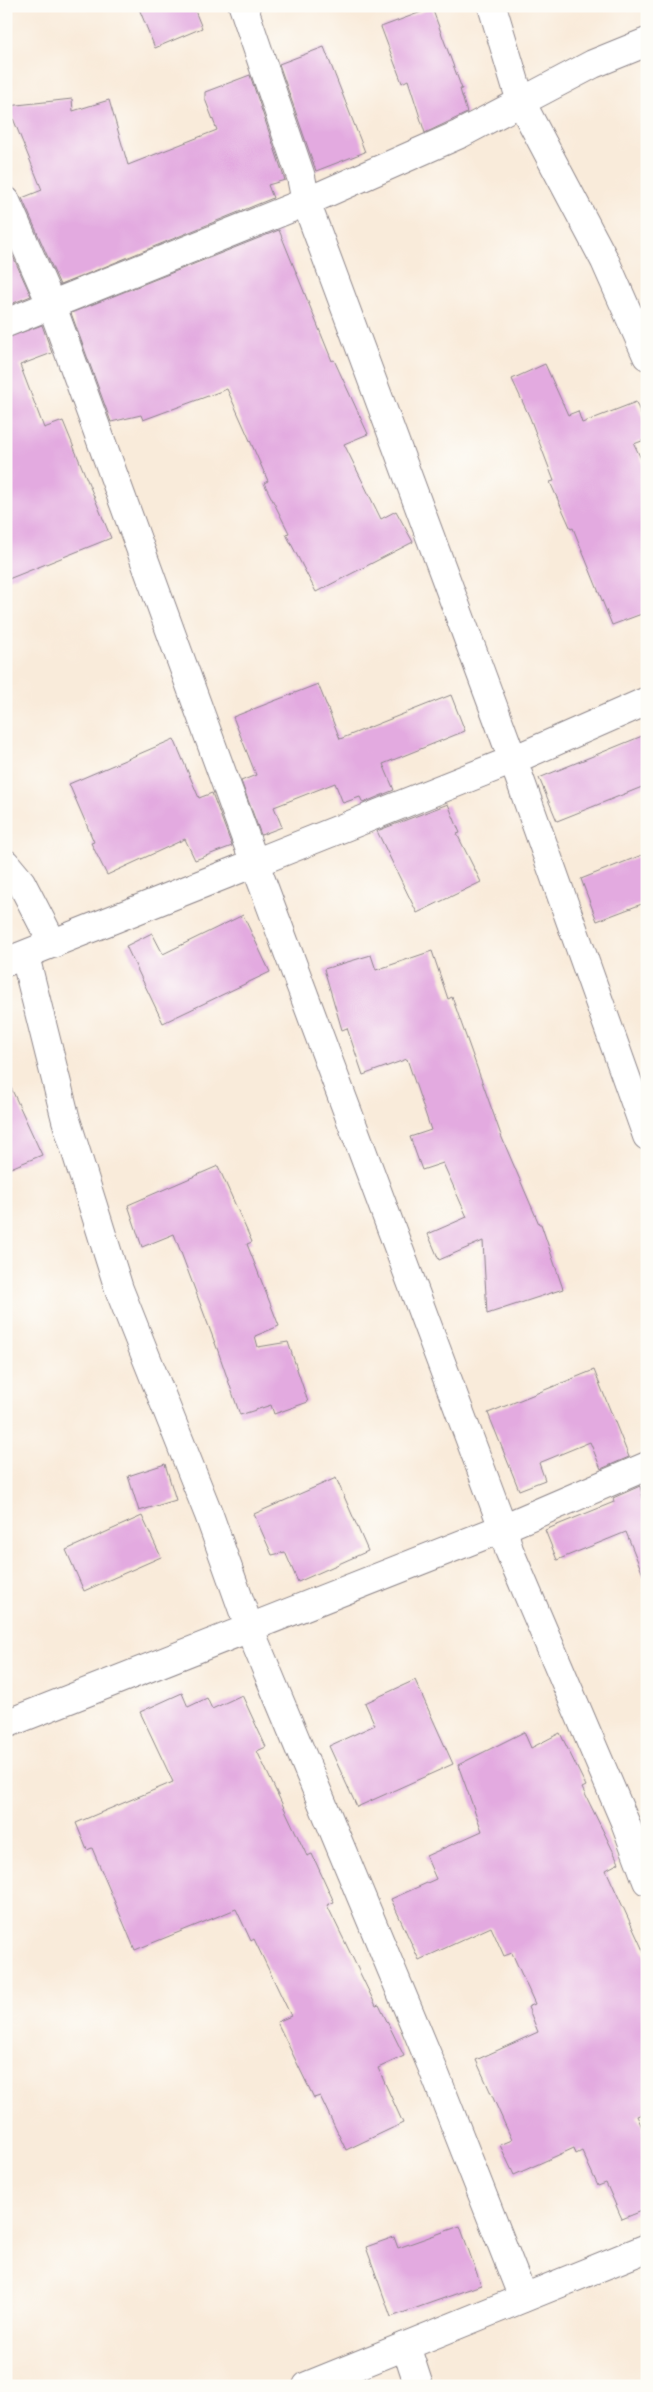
<svg xmlns="http://www.w3.org/2000/svg" width="653" height="2392" font-family="Mali,sans-serif">
  <style>
    .building { fill: #e3aae0 }
    .lines { fill: none; stroke-linecap: round; stroke-linejoin: round }
    .street-casing { stroke: #8e868a; stroke-width: 30 }
    .secondary-casing { stroke: #8e868a; stroke-width: 30 }
    .street { stroke: #fff; stroke-width: 28 }
    .secondary { stroke: #fff; stroke-width: 28 }
  </style>
  <rect width="100%" height="100%" fill="#fdfcf7"/>
  <filter id="ink" filterUnits="userSpaceOnUse"><feTurbulence type="fractalNoise" baseFrequency=".02" numOctaves="2"/><feDisplacementMap in="SourceGraphic" scale="10" xChannelSelector="R" yChannelSelector="G"/><feConvolveMatrix kernelMatrix="1 2 1 2 8 2 1 2 1" color-interpolation-filters="sRGB"/></filter>
  <filter id="wash" filterUnits="userSpaceOnUse"><feTurbulence type="fractalNoise" baseFrequency=".0096" numOctaves="4" result="noise"/><feDisplacementMap in="SourceGraphic" scale="20" xChannelSelector="R" yChannelSelector="G"/><feGaussianBlur stdDeviation="1.12" result="paint"/><feColorMatrix in="noise" values="0 0 0 0 0 0 0 0 0 0 0 0 0 0 0 0 0 1.4 0 .05"/><feComposite in="paint" operator="in"/></filter>
  <g filter="url(#wash)">
    <rect width="100%" height="100%" fill="#f9ebda"/>
    <g id="blocks">
      <path class="building" d="M 138,6 L 193,6 L 202,28 L 155,48 Z
        M 432,8 L 462,89 L 460,89 L 467,113 L 425,133 L 408,80 L 402,83 L 381,27 Z
        M 324,47 L 365,152 L 316,171 L 279,64 Z
        M 250,75 L 285,180 L 268,185 L 273,198 L 60,285 L 22,198 L 42,190 L 8,106 L 72,99 L 73,111 L 109,100 L 128,165 L 217,130 L 205,99 L 205,92 Z
        M 279,230 L 332,361 L 334,360 L 368,434 L 344,444 L 381,519 L 396,511 L 413,542 L 316,592 L 286,534 L 289,533 L 264,483 L 268,481 L 227,389 L 143,420 L 141,415 L 111,422 L 71,313 Z
        M 6,241 L 31,296 L 6,306 Z
        M 42,325 L 52,353 L 20,365 L 44,428 L 63,421 L 111,538 L 6,580 L 6,338 Z
        M 545,364 L 568,415 L 578,411 L 582,423 L 636,402 L 647,429 L 647,439 L 634,444 L 647,471 L 647,612 L 612,625 L 573,528 L 571,529 L 550,482 L 554,481 L 530,418 L 512,379 Z
        M 318,684 L 340,739 L 451,695 L 465,731 L 383,764 L 394,790 L 363,803 L 360,797 L 343,803 L 335,783 L 274,807 L 282,827 L 261,835 L 241,781 L 256,775 L 233,717 Z
        M 647,734 L 647,785 L 557,821 L 539,778 Z
        M 174,739 L 199,798 L 212,793 L 232,846 L 195,860 L 185,839 L 107,875 L 91,843 L 94,842 L 69,784 Z
        M 448,804 L 460,833 L 457,834 L 481,882 L 417,913 L 377,831 Z
        M 647,853 L 647,902 L 597,921 L 581,879 Z
        M 243,915 L 270,972 L 163,1023 L 126,946 L 152,933 L 163,954 Z
        M 432,951 L 448,999 L 452,997 L 502,1138 L 539,1224 L 541,1224 L 563,1289 L 487,1314 L 483,1241 L 439,1260 L 428,1234 L 467,1217 L 443,1163 L 422,1170 L 410,1137 L 431,1130 L 407,1059 L 363,1075 L 347,1028 L 342,1030 L 324,969 L 371,955 L 376,970 Z
        M 6,1077 L 42,1155 L 6,1170 Z
        M 218,1166 L 252,1242 L 247,1244 L 279,1326 L 255,1336 L 258,1347 L 288,1342 L 308,1402 L 274,1414 L 271,1405 L 240,1415 L 218,1351 L 174,1234 L 142,1247 L 128,1205 Z
        M 594,1370 L 629,1457 L 601,1469 L 590,1442 L 539,1463 L 545,1480 L 519,1490 L 488,1413 Z
        M 165,1464 L 176,1500 L 139,1511 L 128,1476 Z
        M 336,1478 L 368,1551 L 298,1582 L 285,1552 L 272,1555 L 254,1514 Z
        M 640,1486 L 647,1514 L 647,1576 L 644,1577 L 626,1532 L 557,1560 L 545,1530 L 614,1502 L 613,1498 Z
        M 142,1516 L 161,1557 L 84,1591 L 66,1550 Z
        M 415,1680 L 453,1764 L 357,1807 L 329,1746 L 375,1725 L 365,1703 Z
        M 182,1693 L 188,1707 L 207,1698 L 212,1709 L 242,1695 L 266,1747 L 257,1751 L 307,1856 L 312,1854 L 334,1902 L 327,1905 L 376,2006 L 379,2005 L 404,2056 L 378,2068 L 403,2123 L 346,2150 L 320,2096 L 314,2098 L 277,2022 L 291,2016 L 254,1939 L 251,1941 L 236,1909 L 135,1950 L 92,1848 L 87,1850 L 76,1823 L 173,1782 L 140,1712 Z
        M 524,1732 L 531,1748 L 560,1733 L 586,1786 L 582,1788 L 619,1863 L 606,1870 L 647,1959 L 647,2112 L 637,2116 L 647,2138 L 647,2209 L 622,2219 L 606,2183 L 598,2186 L 582,2151 L 576,2154 L 574,2148 L 514,2175 L 500,2145 L 512,2140 L 476,2060 L 538,2032 L 528,2007 L 535,2004 L 512,1953 L 504,1956 L 491,1927 L 419,1960 L 391,1899 L 436,1879 L 426,1856 L 482,1831 L 458,1765 Z
        M 460,2226 L 481,2285 L 391,2317 L 366,2247 L 394,2237 L 398,2248 Z"/>
    </g>
  </g>
  <g filter="url(#ink)">
    <use href="#blocks" fill-opacity="0" stroke="#8e868a" stroke-width="1"/>
    <g class="lines">
      <g class="street-casing">
        <path id="street" d="M 243,6 L 301,177 L 306,202 L 513,760 L 647,1136
          M 492,6 L 521,102 L 605,261 L 647,356
          M 6,201 L 52,306 L 254,861 L 503,1528 L 509,1550 L 625,1822 L 647,1881
          M 6,323 L 306,202 L 460,134 L 593,64 L 647,42
          M 6,864 L 21,882 L 53,944
          M 25,956 L 66,1120 L 119,1289 L 209,1515 L 250,1630 L 433,2069 L 523,2298
          M 6,962 L 513,760 L 647,701
          M 6,1724 L 503,1528 L 647,1466
          M 406,2346 L 419,2386"/>
      </g>
      <g class="secondary-casing">
        <path id="secondary" d="M 307,2386 L 647,2248"/>
      </g>
      <use href="#street" class="street"/>
      <use href="#secondary" class="secondary"/>
    </g>
  </g>
  <rect width="653" height="2392" fill="none" stroke="#fdfcf7" stroke-width="25"/>
</svg>
